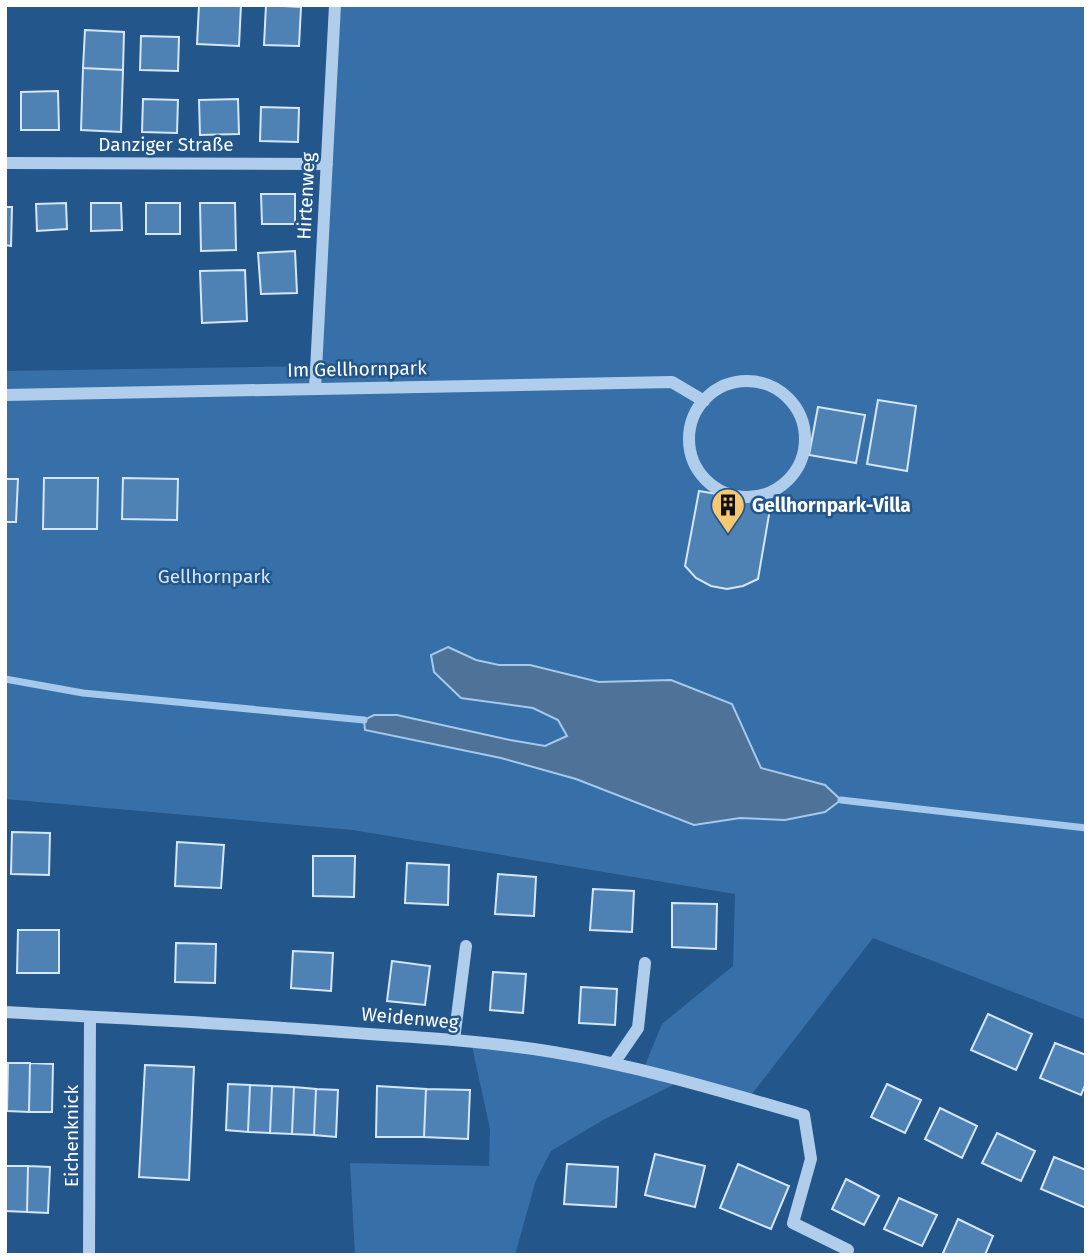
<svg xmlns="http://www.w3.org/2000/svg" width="1091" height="1260" font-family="'Fira Sans',sans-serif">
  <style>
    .green { fill: #3770a8; fill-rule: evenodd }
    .water { fill: #4e7298; stroke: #a4c9ec; stroke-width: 2 }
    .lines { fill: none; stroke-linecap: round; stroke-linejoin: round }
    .stream { stroke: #a4c9ec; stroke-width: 7 }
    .building { fill: #4f82b4; stroke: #d4e6f8; stroke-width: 2 }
    .minor { stroke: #b0ceeb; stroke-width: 12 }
    .labels { text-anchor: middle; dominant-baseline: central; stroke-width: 5; stroke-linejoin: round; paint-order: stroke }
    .street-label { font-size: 19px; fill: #fff; stroke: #23568b }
    .poi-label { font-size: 19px; font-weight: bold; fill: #fff; stroke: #23568b; text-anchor: start }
    .park-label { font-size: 19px; fill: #d4e6f8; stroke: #23568b }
  </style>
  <rect width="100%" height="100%" fill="#23568b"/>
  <path class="green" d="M 336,5 L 1086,5 L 1086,1020 L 873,938 L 752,1094 L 689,1077 L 603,1120 L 551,1151 L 536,1180 L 515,1255 L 355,1255 L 350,1163 L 489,1166 L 490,1129 L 470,1037 L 548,1045 L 645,1065 L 662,1024 L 733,966 L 735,894 L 353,830 L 5,799 L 5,371 L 316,366 ZM 448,647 L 476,660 L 499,665 L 530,665 L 599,682 L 671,680 L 732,704 L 761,768 L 825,785 L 825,812 L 785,820 L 740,818 L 694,825 L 576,779 L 501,758 L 365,730 L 510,740 L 545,746 L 567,736 L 558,720 L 533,708 L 461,698 Z"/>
  <path class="water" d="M 448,647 L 476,660 L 499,665 L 530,665 L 599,682 L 671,680 L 732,704 L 761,768 L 825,785 L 841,800 L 825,812 L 785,820 L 740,818 L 694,825 L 576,779 L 501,758 L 365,730 L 364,720 L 374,715 L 397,715 L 510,740 L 545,746 L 567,736 L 558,720 L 533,708 L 461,698 L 434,672 L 431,655 Z"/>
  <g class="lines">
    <path class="stream" d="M 5,679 L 83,693 L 364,720
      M 841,800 L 1086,828"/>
  </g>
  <path class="building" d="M 199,5 L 241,5 L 239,46 L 197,44 Z
    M 266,5 L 301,7 L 299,46 L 264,45 Z
    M 85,30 L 124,32 L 123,70 L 83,68 Z
    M 141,36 L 179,37 L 178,71 L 140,70 Z
    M 83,68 L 123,70 L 121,132 L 81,130 Z
    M 58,91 L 59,130 L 21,130 L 21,92 Z
    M 143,99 L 178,100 L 177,133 L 142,132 Z
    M 238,99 L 239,134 L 200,135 L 199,100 Z
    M 261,107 L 299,108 L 298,142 L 260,141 Z
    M 261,194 L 295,194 L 295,224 L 262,224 Z
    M 66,203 L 67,229 L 37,231 L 36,204 Z
    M 91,203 L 121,203 L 122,230 L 91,231 Z
    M 146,203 L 180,203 L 180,234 L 146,234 Z
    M 200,203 L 235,203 L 236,250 L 201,251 Z
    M 5,207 L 12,207 L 11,246 L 5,245 Z
    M 295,251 L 297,293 L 261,294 L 258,253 Z
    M 245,270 L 247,321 L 202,323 L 200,271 Z
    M 878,400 L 916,406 L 907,471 L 867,464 Z
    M 818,407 L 865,415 L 856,463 L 809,455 Z
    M 44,478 L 98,478 L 97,529 L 43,529 Z
    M 123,478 L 178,479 L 177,520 L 122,519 Z
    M 5,479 L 18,479 L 16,522 L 5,522 Z
    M 699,491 L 771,503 L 758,579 L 743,586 L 727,589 L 711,586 L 696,578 L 685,566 Z
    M 12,832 L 50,833 L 49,875 L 11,874 Z
    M 177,842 L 224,845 L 221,888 L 175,886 Z
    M 313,856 L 355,856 L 354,897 L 313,896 Z
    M 407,863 L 449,865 L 448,905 L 405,903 Z
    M 498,874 L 536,877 L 534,916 L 495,914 Z
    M 593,889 L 634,891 L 632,932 L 590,930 Z
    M 672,903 L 717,904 L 716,949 L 672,947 Z
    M 18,930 L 59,930 L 59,973 L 17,973 Z
    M 176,943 L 216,944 L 215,983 L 175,982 Z
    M 293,951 L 333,953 L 331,991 L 291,988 Z
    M 392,961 L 430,966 L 425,1005 L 387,1001 Z
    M 493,972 L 526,974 L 523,1013 L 490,1010 Z
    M 581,987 L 617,989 L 615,1025 L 579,1023 Z
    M 988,1014 L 1032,1034 L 1016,1070 L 971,1050 Z
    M 1055,1043 L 1086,1055 L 1086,1083 L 1081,1095 L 1040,1078 Z
    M 8,1063 L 30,1063 L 29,1112 L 7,1111 Z
    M 30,1063 L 53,1064 L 52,1112 L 29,1112 Z
    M 145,1065 L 194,1067 L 189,1180 L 139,1177 Z
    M 228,1084 L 250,1085 L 248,1132 L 226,1130 Z
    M 887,1084 L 921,1100 L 905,1133 L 871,1117 Z
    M 250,1085 L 272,1086 L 270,1133 L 248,1132 Z
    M 272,1086 L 294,1087 L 292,1134 L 270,1133 Z
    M 377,1086 L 426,1089 L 424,1137 L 376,1137 Z
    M 294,1087 L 316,1089 L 314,1135 L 292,1134 Z
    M 316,1089 L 338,1090 L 336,1137 L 314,1135 Z
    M 426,1089 L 470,1090 L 468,1139 L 424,1137 Z
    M 940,1108 L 977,1126 L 962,1158 L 925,1139 Z
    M 997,1133 L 1035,1151 L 1021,1181 L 982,1163 Z
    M 655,1154 L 705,1166 L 695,1207 L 645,1195 Z
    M 1054,1157 L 1086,1170 L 1086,1208 L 1041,1189 Z
    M 567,1164 L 618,1167 L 616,1207 L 564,1204 Z
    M 738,1164 L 789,1186 L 771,1229 L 720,1208 Z
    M 6,1166 L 28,1166 L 27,1212 L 5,1211 Z
    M 28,1166 L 50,1167 L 48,1213 L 27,1212 Z
    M 846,1179 L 879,1196 L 864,1225 L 832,1209 Z
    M 899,1198 L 937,1215 L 922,1246 L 884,1229 Z
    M 958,1219 L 993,1236 L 985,1255 L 947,1255 L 943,1253 Z"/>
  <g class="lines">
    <path class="minor" d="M 5,163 L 327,164
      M689 439a58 58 0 1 1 116 0a58 58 0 1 1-116 0Z
      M 315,389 L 335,5
      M 5,395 L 672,382 L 704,401
      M 5,1012 C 127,1019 248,1024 369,1034 C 431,1038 493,1042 553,1052 C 639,1066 721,1091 804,1115 L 811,1159 L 793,1223 L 848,1250
      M 454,1040 L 466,946
      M 614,1063 L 638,1028 L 645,963
      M 89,1255 L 90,1017"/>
  </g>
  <defs>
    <g id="building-pin" transform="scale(1.75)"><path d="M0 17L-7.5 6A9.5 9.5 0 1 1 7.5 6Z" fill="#f6c872" stroke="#23568b"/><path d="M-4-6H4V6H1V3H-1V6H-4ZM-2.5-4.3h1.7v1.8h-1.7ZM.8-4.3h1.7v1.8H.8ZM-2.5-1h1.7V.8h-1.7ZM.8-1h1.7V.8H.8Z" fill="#111"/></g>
  </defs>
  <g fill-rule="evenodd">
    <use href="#building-pin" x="728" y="505"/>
  </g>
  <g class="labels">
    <g class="street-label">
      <text x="166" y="144">Danziger Straße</text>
      <text transform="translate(306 196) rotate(-87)">Hirtenweg</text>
      <text transform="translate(357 369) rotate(-1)">Im Gellhornpark</text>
      <text transform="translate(410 1018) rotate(5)">Weidenweg</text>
      <text transform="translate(71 1136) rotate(-90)">Eichenknick</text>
    </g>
    <g class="poi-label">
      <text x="752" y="505">Gellhornpark-Villa</text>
    </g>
    <g class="park-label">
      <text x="214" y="576">Gellhornpark</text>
    </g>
  </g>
  <rect width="1091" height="1260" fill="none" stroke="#ffffff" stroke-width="14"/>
</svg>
